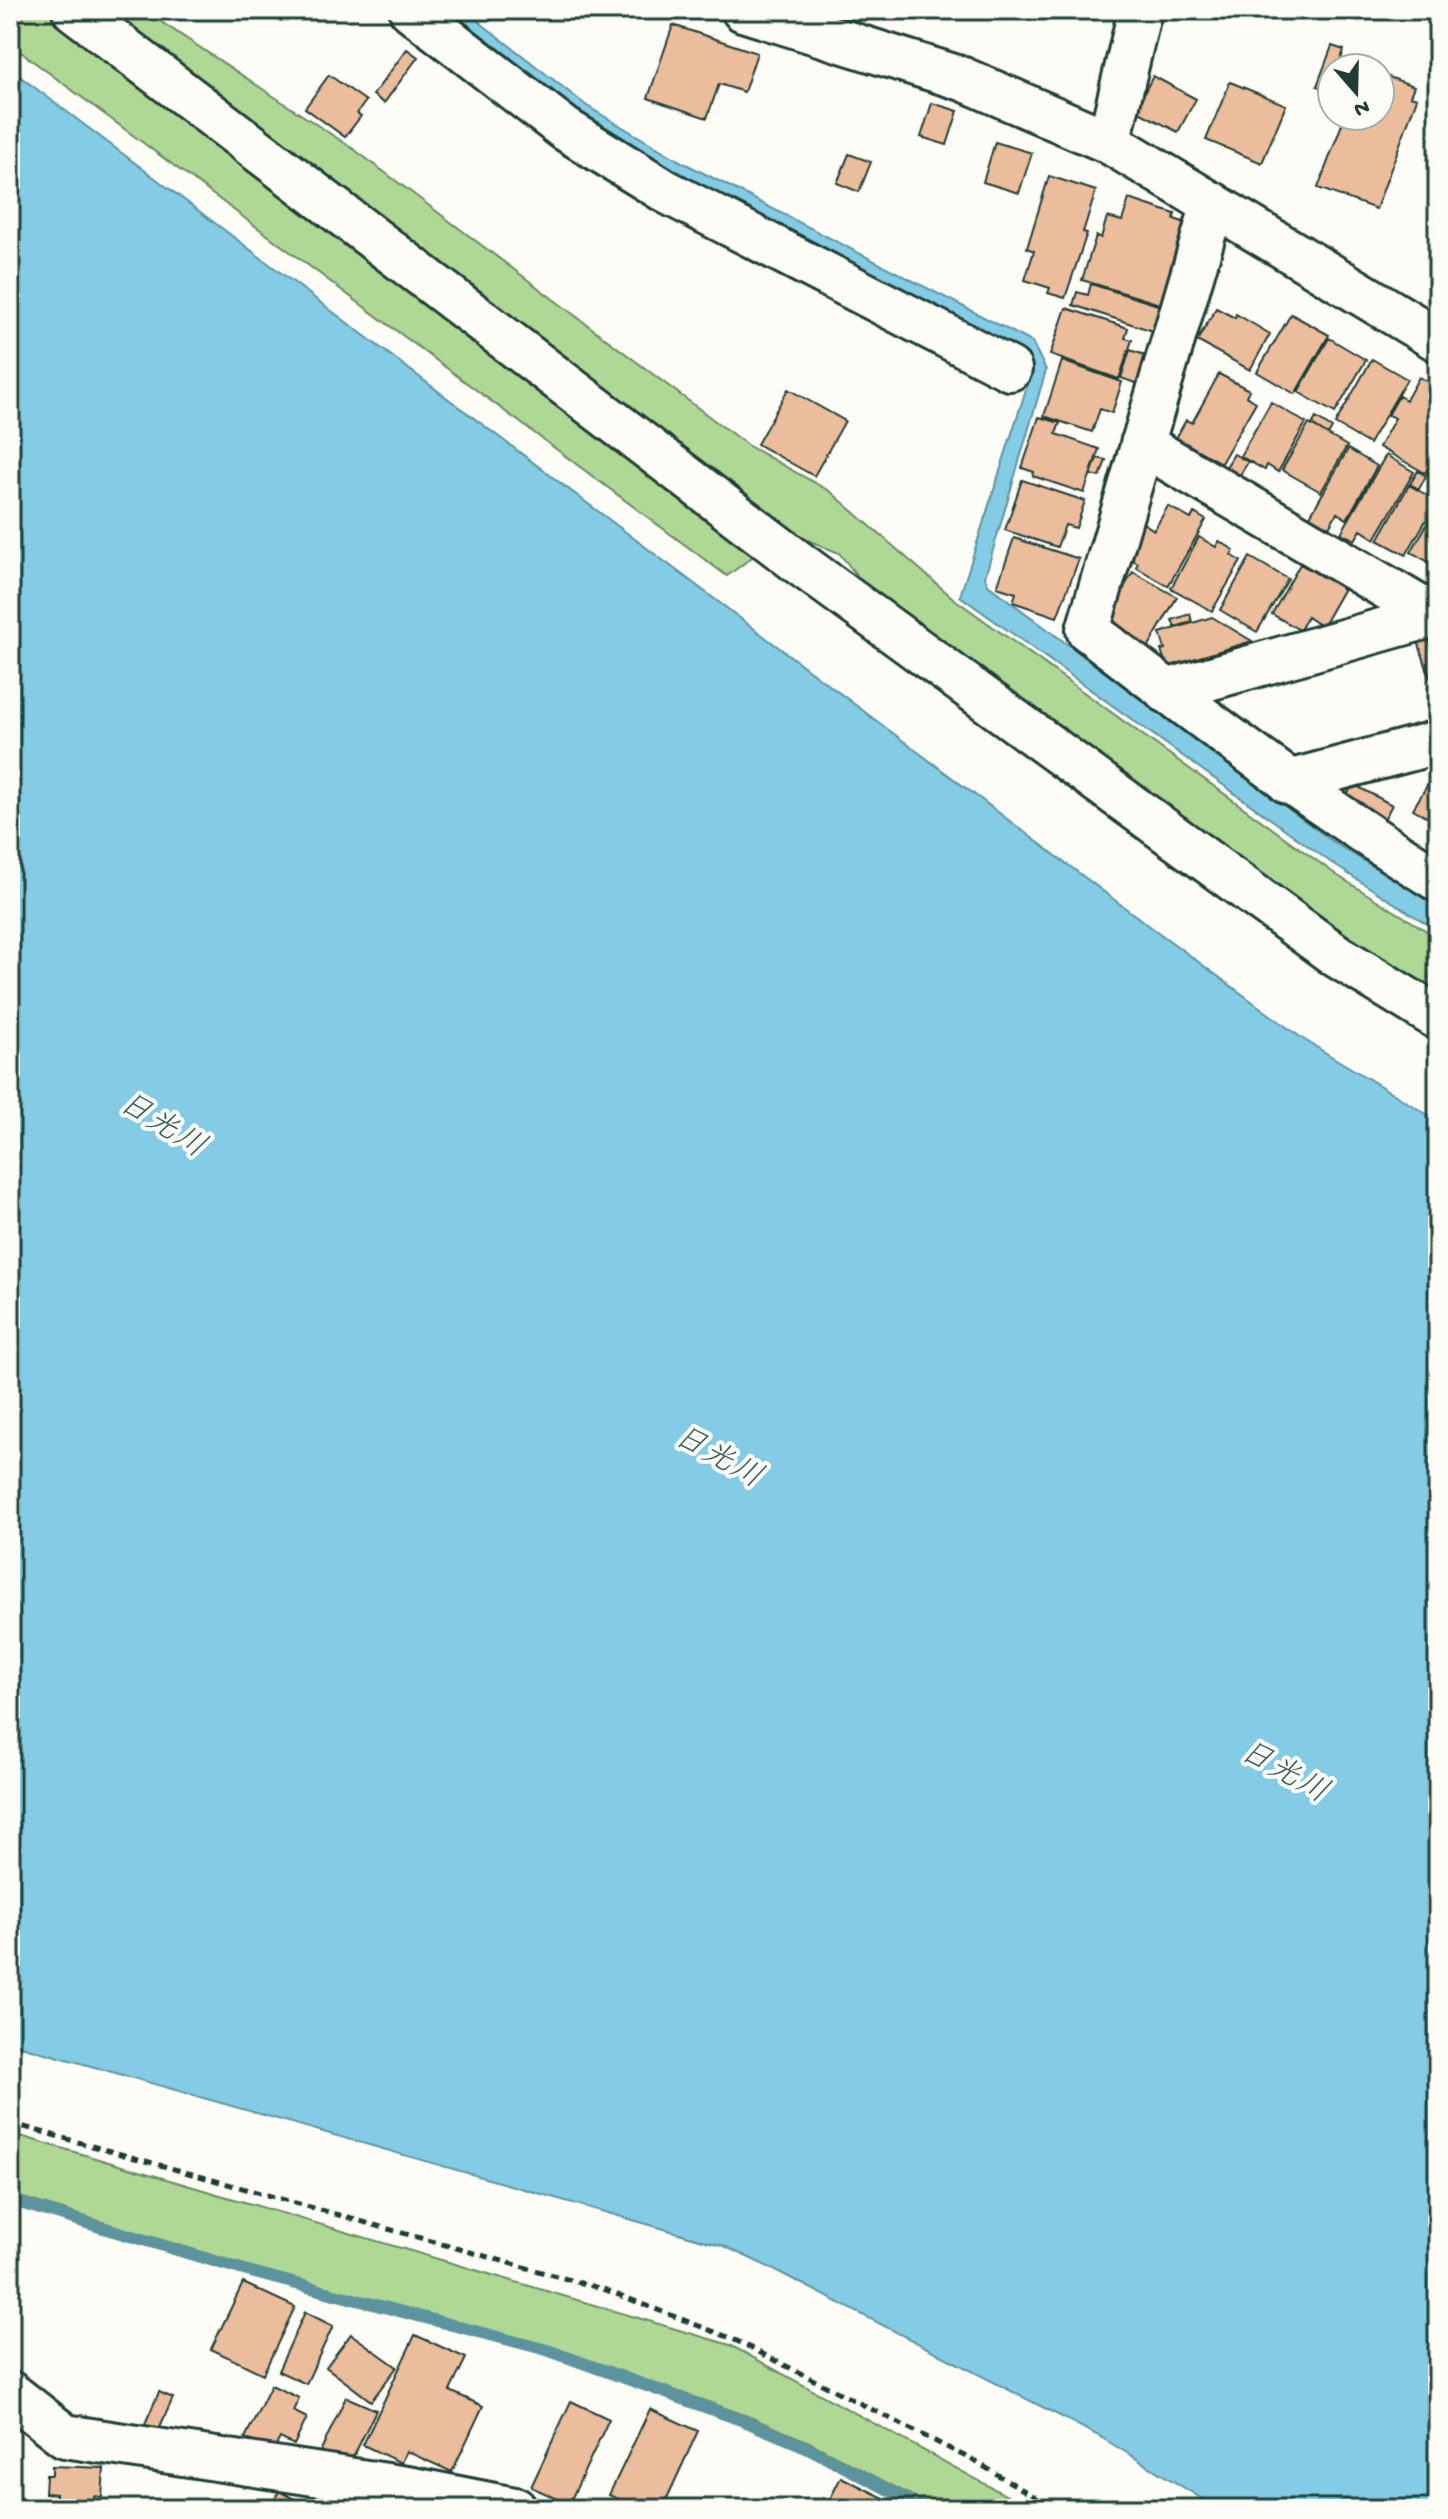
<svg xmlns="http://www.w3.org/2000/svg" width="1448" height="2519" font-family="'Gochi Hand','Klee One',sans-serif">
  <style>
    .green { fill: #b0d895; stroke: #688a64; stroke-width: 2 }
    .water { fill: #84cce5; stroke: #5c939e; stroke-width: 2 }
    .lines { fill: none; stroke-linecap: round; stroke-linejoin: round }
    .stream { stroke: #5c939e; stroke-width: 12 }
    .building { fill: #ecbd9d; stroke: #1f3d34; stroke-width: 2 }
    .minor-casing { stroke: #1f3d34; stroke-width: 48 }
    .path { stroke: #1f3d34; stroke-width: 5; stroke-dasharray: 8 6; stroke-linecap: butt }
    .minor { stroke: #fdfcf7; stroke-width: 42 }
    .labels { text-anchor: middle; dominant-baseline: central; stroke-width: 8; stroke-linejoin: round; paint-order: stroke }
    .water-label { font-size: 32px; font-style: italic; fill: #386160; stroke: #fdfcf7 }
  </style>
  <rect width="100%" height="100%" fill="#fdfcf7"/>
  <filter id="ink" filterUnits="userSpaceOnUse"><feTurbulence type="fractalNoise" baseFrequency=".0125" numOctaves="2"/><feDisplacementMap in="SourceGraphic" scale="16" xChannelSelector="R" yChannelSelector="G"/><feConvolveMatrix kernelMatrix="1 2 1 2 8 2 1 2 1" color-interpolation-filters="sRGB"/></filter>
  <g filter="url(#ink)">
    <path class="green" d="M 10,10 L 46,10 L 279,184 L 759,552 L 727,576 L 10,44 Z
      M 86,10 L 143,10 L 355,150 L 747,445 L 831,492 L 953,598 L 1338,876 L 1438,938 L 1438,1001 L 1341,943 L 878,602 L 839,553 L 779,528 Z
      M 10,2133 L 730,2345 L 1031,2509 L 937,2509 L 809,2442 L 745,2415 L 548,2346 L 255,2268 L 10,2194 Z"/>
    <path class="water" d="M 442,10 L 464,10 L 587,106 L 682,162 L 1032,342 L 1046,370 L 985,577 L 988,585 L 1336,844 L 1438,906 L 1438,931 L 1336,866 L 960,596 L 1029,380 L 1017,352 L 680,177 L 585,118 Z
      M 10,69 L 1132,913 L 1303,1039 L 1438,1121 L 1438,2509 L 1219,2509 L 1099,2436 L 775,2270 L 724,2246 L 10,2043 Z"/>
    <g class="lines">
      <path class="stream" d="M 10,2200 L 247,2271 L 547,2350 L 744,2421 L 806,2447 L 925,2509"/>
    </g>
    <path class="building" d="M 673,25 L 757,53 L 744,92 L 719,84 L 707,118 L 648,98 Z
      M 1332,46 L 1344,50 L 1338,68 L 1332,68 L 1329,91 L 1317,86 Z
      M 407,49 L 418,57 L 384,103 L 373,95 Z
      M 329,75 L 366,101 L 357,113 L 361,116 L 345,137 L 305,108 Z
      M 1153,76 L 1196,99 L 1178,132 L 1135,110 Z
      M 1386,76 L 1414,86 L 1410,96 L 1417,98 L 1376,209 L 1318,188 L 1345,116 L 1380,116 L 1380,86 L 1382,87 Z
      M 1230,82 L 1286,105 L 1262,163 L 1206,140 Z
      M 932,103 L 958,111 L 947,145 L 921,137 Z
      M 995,142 L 1032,153 L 1019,193 L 983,182 Z
      M 849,154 L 871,162 L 859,192 L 837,183 Z
      M 1049,176 L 1096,191 L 1083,232 L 1087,233 L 1065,298 L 1048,293 L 1050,288 L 1025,280 L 1034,251 L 1027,248 Z
      M 1129,199 L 1175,214 L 1174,219 L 1186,223 L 1160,304 L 1082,280 L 1096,236 L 1101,238 L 1107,217 L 1122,221 Z
      M 1091,284 L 1161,306 L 1153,331 L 1073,305 L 1077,292 L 1088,295 Z
      M 1066,308 L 1128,328 L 1125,338 L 1132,340 L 1119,379 L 1050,355 Z
      M 1216,308 L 1235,318 L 1236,314 L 1270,334 L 1250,370 L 1197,341 Z
      M 1291,314 L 1329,335 L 1295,394 L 1257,372 Z
      M 1329,338 L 1366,360 L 1335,413 L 1298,392 Z
      M 1130,350 L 1148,356 L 1138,384 L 1121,378 Z
      M 1372,359 L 1407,379 L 1369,444 L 1335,424 Z
      M 1062,361 L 1122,382 L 1112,413 L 1100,409 L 1092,432 L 1044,416 Z
      M 1219,374 L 1249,390 L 1246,396 L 1256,402 L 1221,463 L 1176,438 L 1186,420 L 1192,423 Z
      M 1419,377 L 1438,388 L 1438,450 L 1425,473 L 1379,447 L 1395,418 L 1388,415 L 1399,396 L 1406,400 Z
      M 788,389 L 845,421 L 814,476 L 757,444 Z
      M 1271,402 L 1306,423 L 1278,472 L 1267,465 L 1265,470 L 1240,456 Z
      M 1039,417 L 1060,423 L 1056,434 L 1099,449 L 1084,493 L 1033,476 L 1034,472 L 1022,468 Z
      M 1316,418 L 1332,428 L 1328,435 L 1312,425 Z
      M 1309,424 L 1347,446 L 1321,492 L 1282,470 Z
      M 1348,449 L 1377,466 L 1347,519 L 1337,513 L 1329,527 L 1310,516 Z
      M 1234,454 L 1248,462 L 1240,475 L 1226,467 Z
      M 1386,455 L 1414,472 L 1375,539 L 1361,530 L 1355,540 L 1341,533 Z
      M 1438,456 L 1438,480 L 1427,474 Z
      M 1097,458 L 1106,460 L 1100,477 L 1091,475 Z
      M 1418,471 L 1426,476 L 1419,489 L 1410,484 Z
      M 1022,480 L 1085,501 L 1076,528 L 1065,525 L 1057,547 L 1005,530 Z
      M 1409,485 L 1437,501 L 1406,555 L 1378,540 Z
      M 1438,505 L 1438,567 L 1411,552 Z
      M 1168,506 L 1191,519 L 1194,513 L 1206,520 L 1168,586 L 1136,567 L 1138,563 L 1124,555 L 1143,523 L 1154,530 Z
      M 1199,537 L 1216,547 L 1219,541 L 1234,550 L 1231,555 L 1241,561 L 1212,611 L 1171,588 Z
      M 1014,538 L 1079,559 L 1057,617 L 1013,602 L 1016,593 L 997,587 Z
      M 1250,557 L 1288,579 L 1257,632 L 1220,610 Z
      M 1300,564 L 1323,577 L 1326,571 L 1347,583 L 1322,627 L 1307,617 L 1300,630 L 1272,614 Z
      M 1133,572 L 1177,597 L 1146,651 L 1116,633 L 1110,611 Z
      M 1190,614 L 1192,622 L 1175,627 L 1172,620 Z
      M 1212,617 L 1252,641 L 1167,667 L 1161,650 L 1165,649 L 1160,633 Z
      M 1428,637 L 1438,661 L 1438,676 L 1430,678 L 1418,641 Z
      M 1437,769 L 1438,816 L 1434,821 L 1413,809 Z
      M 1353,784 L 1392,805 L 1383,821 L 1345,799 Z
      M 243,2283 L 295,2307 L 263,2374 L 211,2349 Z
      M 305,2312 L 333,2326 L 306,2384 L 278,2371 Z
      M 351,2334 L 397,2367 L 371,2401 L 326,2367 Z
      M 415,2335 L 466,2358 L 450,2391 L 483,2406 L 452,2472 L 406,2451 L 401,2463 L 363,2445 Z
      M 271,2385 L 299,2398 L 293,2411 L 307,2418 L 294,2445 L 280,2438 L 273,2451 L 245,2438 Z
      M 159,2392 L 173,2398 L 158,2431 L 144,2426 Z
      M 346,2397 L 376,2410 L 349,2466 L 320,2452 Z
      M 571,2401 L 609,2419 L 569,2504 L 531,2487 Z
      M 650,2409 L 698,2431 L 662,2509 L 639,2509 L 609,2495 Z
      M 52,2466 L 104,2468 L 102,2497 L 94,2496 L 93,2509 L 55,2507 L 56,2494 L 45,2493 L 46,2475 L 52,2475 Z
      M 841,2477 L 892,2502 L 889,2509 L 818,2509 L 823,2498 L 829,2501 Z
      M 279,2491 L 313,2509 L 270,2509 Z"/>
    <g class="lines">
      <g class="minor-casing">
        <path id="minor" d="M 74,10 L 803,566 L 1337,956 L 1438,1018
          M 411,10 L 565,129 L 667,192 L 1010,369
          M 743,10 L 963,79 L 1109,142 L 1438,340
          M 1109,142 L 1140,10
          M 1213,204 L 1088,630 C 1202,718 1315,804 1438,880
          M 1142,444 L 1438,618
          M 1166,691 L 1438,614
          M 1288,782 L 1438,742
          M 10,2393 L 65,2436 L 413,2489 L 515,2509"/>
      </g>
      <path class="path" d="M 10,2123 L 606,2290 L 733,2339 L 978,2463 L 1055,2509"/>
      <use href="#minor" class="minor"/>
    </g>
  </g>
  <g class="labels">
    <g class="water-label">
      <text transform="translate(161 1127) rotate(32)">日光川</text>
      <text transform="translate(717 1459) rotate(29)">日光川</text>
      <text transform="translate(1283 1774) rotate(29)">日光川</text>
    </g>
  </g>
  <rect width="1448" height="2519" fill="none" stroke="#fdfcf7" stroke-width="40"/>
  <rect x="20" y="20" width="1408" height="2479" fill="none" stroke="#1f3d34" stroke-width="3" filter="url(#ink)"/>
  <g transform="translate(1356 92) rotate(160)"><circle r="38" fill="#fdfcf7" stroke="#a4b0a9" stroke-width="2"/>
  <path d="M0-6L14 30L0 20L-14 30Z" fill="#1f3d34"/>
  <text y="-12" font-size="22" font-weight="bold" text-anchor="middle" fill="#1f3d34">N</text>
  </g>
</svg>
